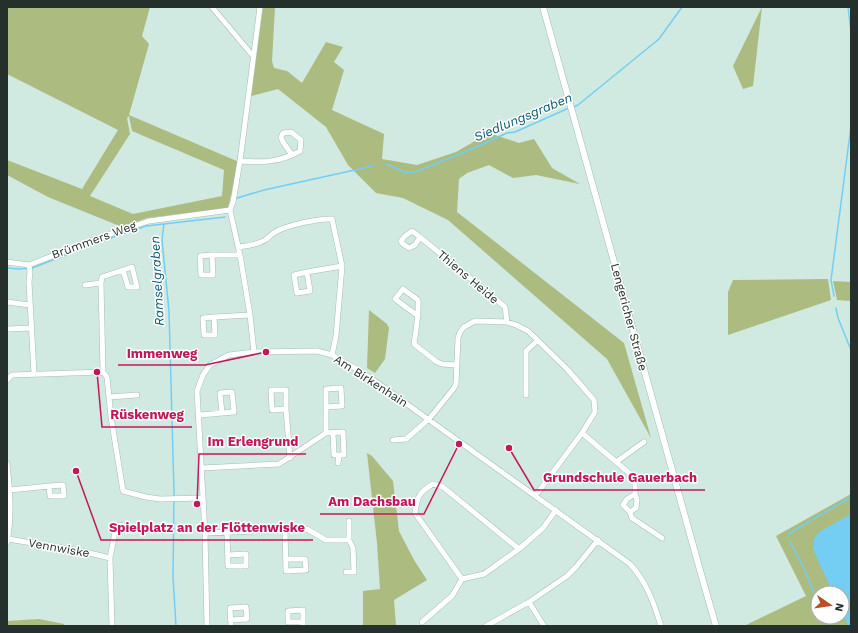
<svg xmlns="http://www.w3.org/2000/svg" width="858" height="633" font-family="'Work Sans',sans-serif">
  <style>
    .green { fill: #acbb80; fill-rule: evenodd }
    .water { fill: #74cef3 }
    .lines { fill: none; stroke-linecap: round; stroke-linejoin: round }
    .stream { stroke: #74cef3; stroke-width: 1.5 }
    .minor-casing { stroke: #a5bdb5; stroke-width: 6 }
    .major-casing { stroke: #a5bdb5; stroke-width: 7 }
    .minor { stroke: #fff; stroke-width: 5 }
    .major { stroke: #fff; stroke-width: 6 }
    .labels { text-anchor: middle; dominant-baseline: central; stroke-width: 3; stroke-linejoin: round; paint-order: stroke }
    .street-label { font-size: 12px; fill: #252f2b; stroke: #fff }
    .water-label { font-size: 13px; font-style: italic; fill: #0a5670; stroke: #fff }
    .leader { fill: none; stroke: #c2185b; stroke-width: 1.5 }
    .callout-dot { fill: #c2185b; stroke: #fff; stroke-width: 1.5 }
    .callout-label { font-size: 13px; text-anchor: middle; font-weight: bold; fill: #c2185b; stroke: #fff; stroke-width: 3; stroke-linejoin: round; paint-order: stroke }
  </style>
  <rect width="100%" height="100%" fill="#d0e9e1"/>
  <path class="green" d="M 7,7 L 150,7 L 142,36 L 149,44 L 129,115 L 239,162 L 228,208 L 147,218 L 122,227 L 48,197 L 7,175 L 7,160 L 82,189 L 118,130 L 7,74 ZM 129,116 L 132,131 L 224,170 L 222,196 L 133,214 L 90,196 L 130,134 L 127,118 Z
    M 263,7 L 275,7 L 272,61 L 274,68 L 287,71 L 302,83 L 326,42 L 343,47 L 334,62 L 344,70 L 332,110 L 384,134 L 382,159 L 417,165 L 456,152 L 489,133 L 519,143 L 534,139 L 552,168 L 580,184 L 536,175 L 513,178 L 489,165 L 467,173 L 459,179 L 457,212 L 624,343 L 651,438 L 607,359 L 448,220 L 403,198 L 376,193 L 348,165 L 326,127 L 278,89 L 251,96 Z
    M 762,7 L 753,86 L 743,89 L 733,66 Z
    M 828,279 L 831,300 L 728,335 L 728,292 L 733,280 Z
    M 833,281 L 851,282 L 851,301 L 837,300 Z
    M 369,310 L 387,324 L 389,328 L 385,359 L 375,373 L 367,368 Z
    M 367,453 L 372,456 L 393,481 L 399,531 L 414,560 L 427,580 L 394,600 L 396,626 L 363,626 L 363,591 L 380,589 L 377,543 Z
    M 851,494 L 851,626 L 744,626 L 806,596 L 776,536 ZM 818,593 L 842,593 L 842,617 L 818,617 Z
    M 39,619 L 64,624 L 64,626 L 7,626 L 7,621 Z"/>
  <path class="water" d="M 851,514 L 851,626 L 848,626 L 842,610 L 842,593 L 833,593 L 813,549 L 814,539 L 819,532 Z"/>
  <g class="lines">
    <path class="stream" d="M 848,7 L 851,32
      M 573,107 L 578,105 L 659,39 L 682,7
      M 386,164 L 404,172 L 415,172 L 465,152 L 507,133 L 515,132 L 569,108
      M 237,198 L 264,190 L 373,166
      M 164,224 L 162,240 L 169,311 L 174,492 L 173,577 L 176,626
      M 7,268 L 19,269 L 32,268 L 116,236 L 146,226 L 225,217
      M 834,296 L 831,280 L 851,126
      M 836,308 L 838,318 L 851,350
      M 788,537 L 790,533 L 851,497
      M 790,542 L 805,570 L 818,605
      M 822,617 L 828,626"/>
    <g class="minor-casing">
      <path id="minor" d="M 212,7 L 253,56
        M 240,161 C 263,163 280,162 300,151 L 301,140 L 291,132 L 283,133 L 281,137 L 283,142 L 292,155
        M 420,237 L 415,245 L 409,248 L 403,244 L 401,241 L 405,236 L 412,231 L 420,237 L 505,307 L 507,322
        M 238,247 C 247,246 257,245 265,240 C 269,237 273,233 277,231 C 289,225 320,218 332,219 L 342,266 L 336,336 L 332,355
        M 212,255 L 200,256 L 201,275 L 213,275 L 212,255 L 240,255
        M 7,262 L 29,265 L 98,238 L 149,221 L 230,210
        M 29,265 L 30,272 L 29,282 L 34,374
        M 123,270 L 128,287 L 137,287 L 132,267 L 102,277 L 101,283 L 103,372 L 107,377 L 111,417 L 123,491 L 146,497 L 160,499 L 203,498
        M 307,272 L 294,275 L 297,293 L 310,291 L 307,272 L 342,266
        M 85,285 L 101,283
        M 7,302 L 30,305
        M 418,316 L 395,299 L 403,289 L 418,300 C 419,315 416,329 414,344 L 437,362 L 442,364 L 457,365
        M 214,317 L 203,318 L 204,335 L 215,335 L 214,317 L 250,315
        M 7,329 L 31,328
        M 254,352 L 250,315 L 240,255 L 230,210 L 233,202 L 240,161 L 260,7
        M 7,380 L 12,375 L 103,372
        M 526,395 L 526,351 L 537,341
        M 109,397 L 137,395
        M 286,409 L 286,390 L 271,390 L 272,410 L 286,409 L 290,458
        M 200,415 L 234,412 L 232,392 L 220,393 L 222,413
        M 333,432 L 334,455 L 339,455
        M 326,433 L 343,432 L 344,455 L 339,455 L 338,463
        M 582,433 L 635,478 L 635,494 L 627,499 L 623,505 L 630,512 L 632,518 L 662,538
        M 393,440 L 406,439 L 429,419 L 454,388 L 456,384 L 458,338 L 460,332 L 464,327 L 475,321 L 507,322 L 516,325 L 528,331 L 567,369 L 594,400 L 595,412 L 582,433 L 536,495
        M 616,462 L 644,442
        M 7,464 C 10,490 12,516 7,542
        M 202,468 L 279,464 L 326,433 L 326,407 L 342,406 L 341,388 L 326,389 L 326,407
        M 10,490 L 49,486 L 50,496 L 64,496 L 63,485 L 49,486
        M 630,512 L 636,508 L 637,500 L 635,494
        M 285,529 L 286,571 L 306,570 L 305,559 L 286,559
        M 227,532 L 228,566 L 246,566 L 246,554 L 228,555
        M 205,533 L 307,529 L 326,540 L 349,540
        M 8,539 L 81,551 L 110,558 L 112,626
        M 110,558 L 116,527 L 119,525 L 141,529
        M 346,572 L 354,572 L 353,548 L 349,540 L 349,521
        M 462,579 L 415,513 C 417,497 419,492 433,484 L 443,487 L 519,549
        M 462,579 L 484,574 L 519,549 L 543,528 L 556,510
        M 529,602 L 544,626
        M 230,620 L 247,619 L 246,607 L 230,608 L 231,626
        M 303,622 L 288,622 L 288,611 L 303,610 L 303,626
        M 422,622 L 452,596 L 462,579
        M 207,626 L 205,533 L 197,391 L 203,375 L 210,365 L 229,355 L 254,352 L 317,351 L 332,355 L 365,374 L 630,564 C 646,581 654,603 661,626
        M 486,626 L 529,602 L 567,576 L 576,567 L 598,540"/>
    </g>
    <g class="major-casing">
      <path id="major" d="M 543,7 L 703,581 L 716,626"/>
    </g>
    <use href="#minor" class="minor"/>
    <use href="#major" class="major"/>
  </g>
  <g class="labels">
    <g class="street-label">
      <text transform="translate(94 240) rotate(-20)">Brümmers Weg</text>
      <text transform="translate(468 277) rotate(40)">Thiens Heide</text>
      <text transform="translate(629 317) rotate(75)">Lengericher Straße</text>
      <text transform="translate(371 381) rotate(33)">Am Birkenhain</text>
      <text transform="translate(59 548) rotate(10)">Vennwiske</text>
    </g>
    <g class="water-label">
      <text transform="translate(523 117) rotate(-23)">Siedlungsgraben</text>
      <text transform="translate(157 281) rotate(-93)">Ramselgraben</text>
    </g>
  </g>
  <path class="leader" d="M266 352L205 365H118M97 372L102 427H192M197 504L199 454H306M509 448L534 490H705M459 444L424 514H320M76 471L101 540H313"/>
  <g class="callout-dot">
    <circle cx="266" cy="352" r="4"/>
    <circle cx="97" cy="372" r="4"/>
    <circle cx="197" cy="504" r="4"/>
    <circle cx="509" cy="448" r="4"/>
    <circle cx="459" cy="444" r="4"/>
    <circle cx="76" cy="471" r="4"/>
  </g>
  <g class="callout-label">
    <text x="162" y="358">Immenweg</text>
    <text x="147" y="419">Rüskenweg</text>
    <text x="253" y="446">Im Erlengrund</text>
    <text x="620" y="482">Grundschule Gauerbach</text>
    <text x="372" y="506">Am Dachsbau</text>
    <text x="207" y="532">Spielplatz an der Flöttenwiske</text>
  </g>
  <rect width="858" height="633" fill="none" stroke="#252f2b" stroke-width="16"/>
  <g transform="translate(830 605) rotate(103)"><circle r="19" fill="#ffffff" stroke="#a8acaa"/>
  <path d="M0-3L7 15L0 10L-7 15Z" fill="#b74f2a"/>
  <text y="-6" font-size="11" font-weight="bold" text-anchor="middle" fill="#252f2b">N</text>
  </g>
</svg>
